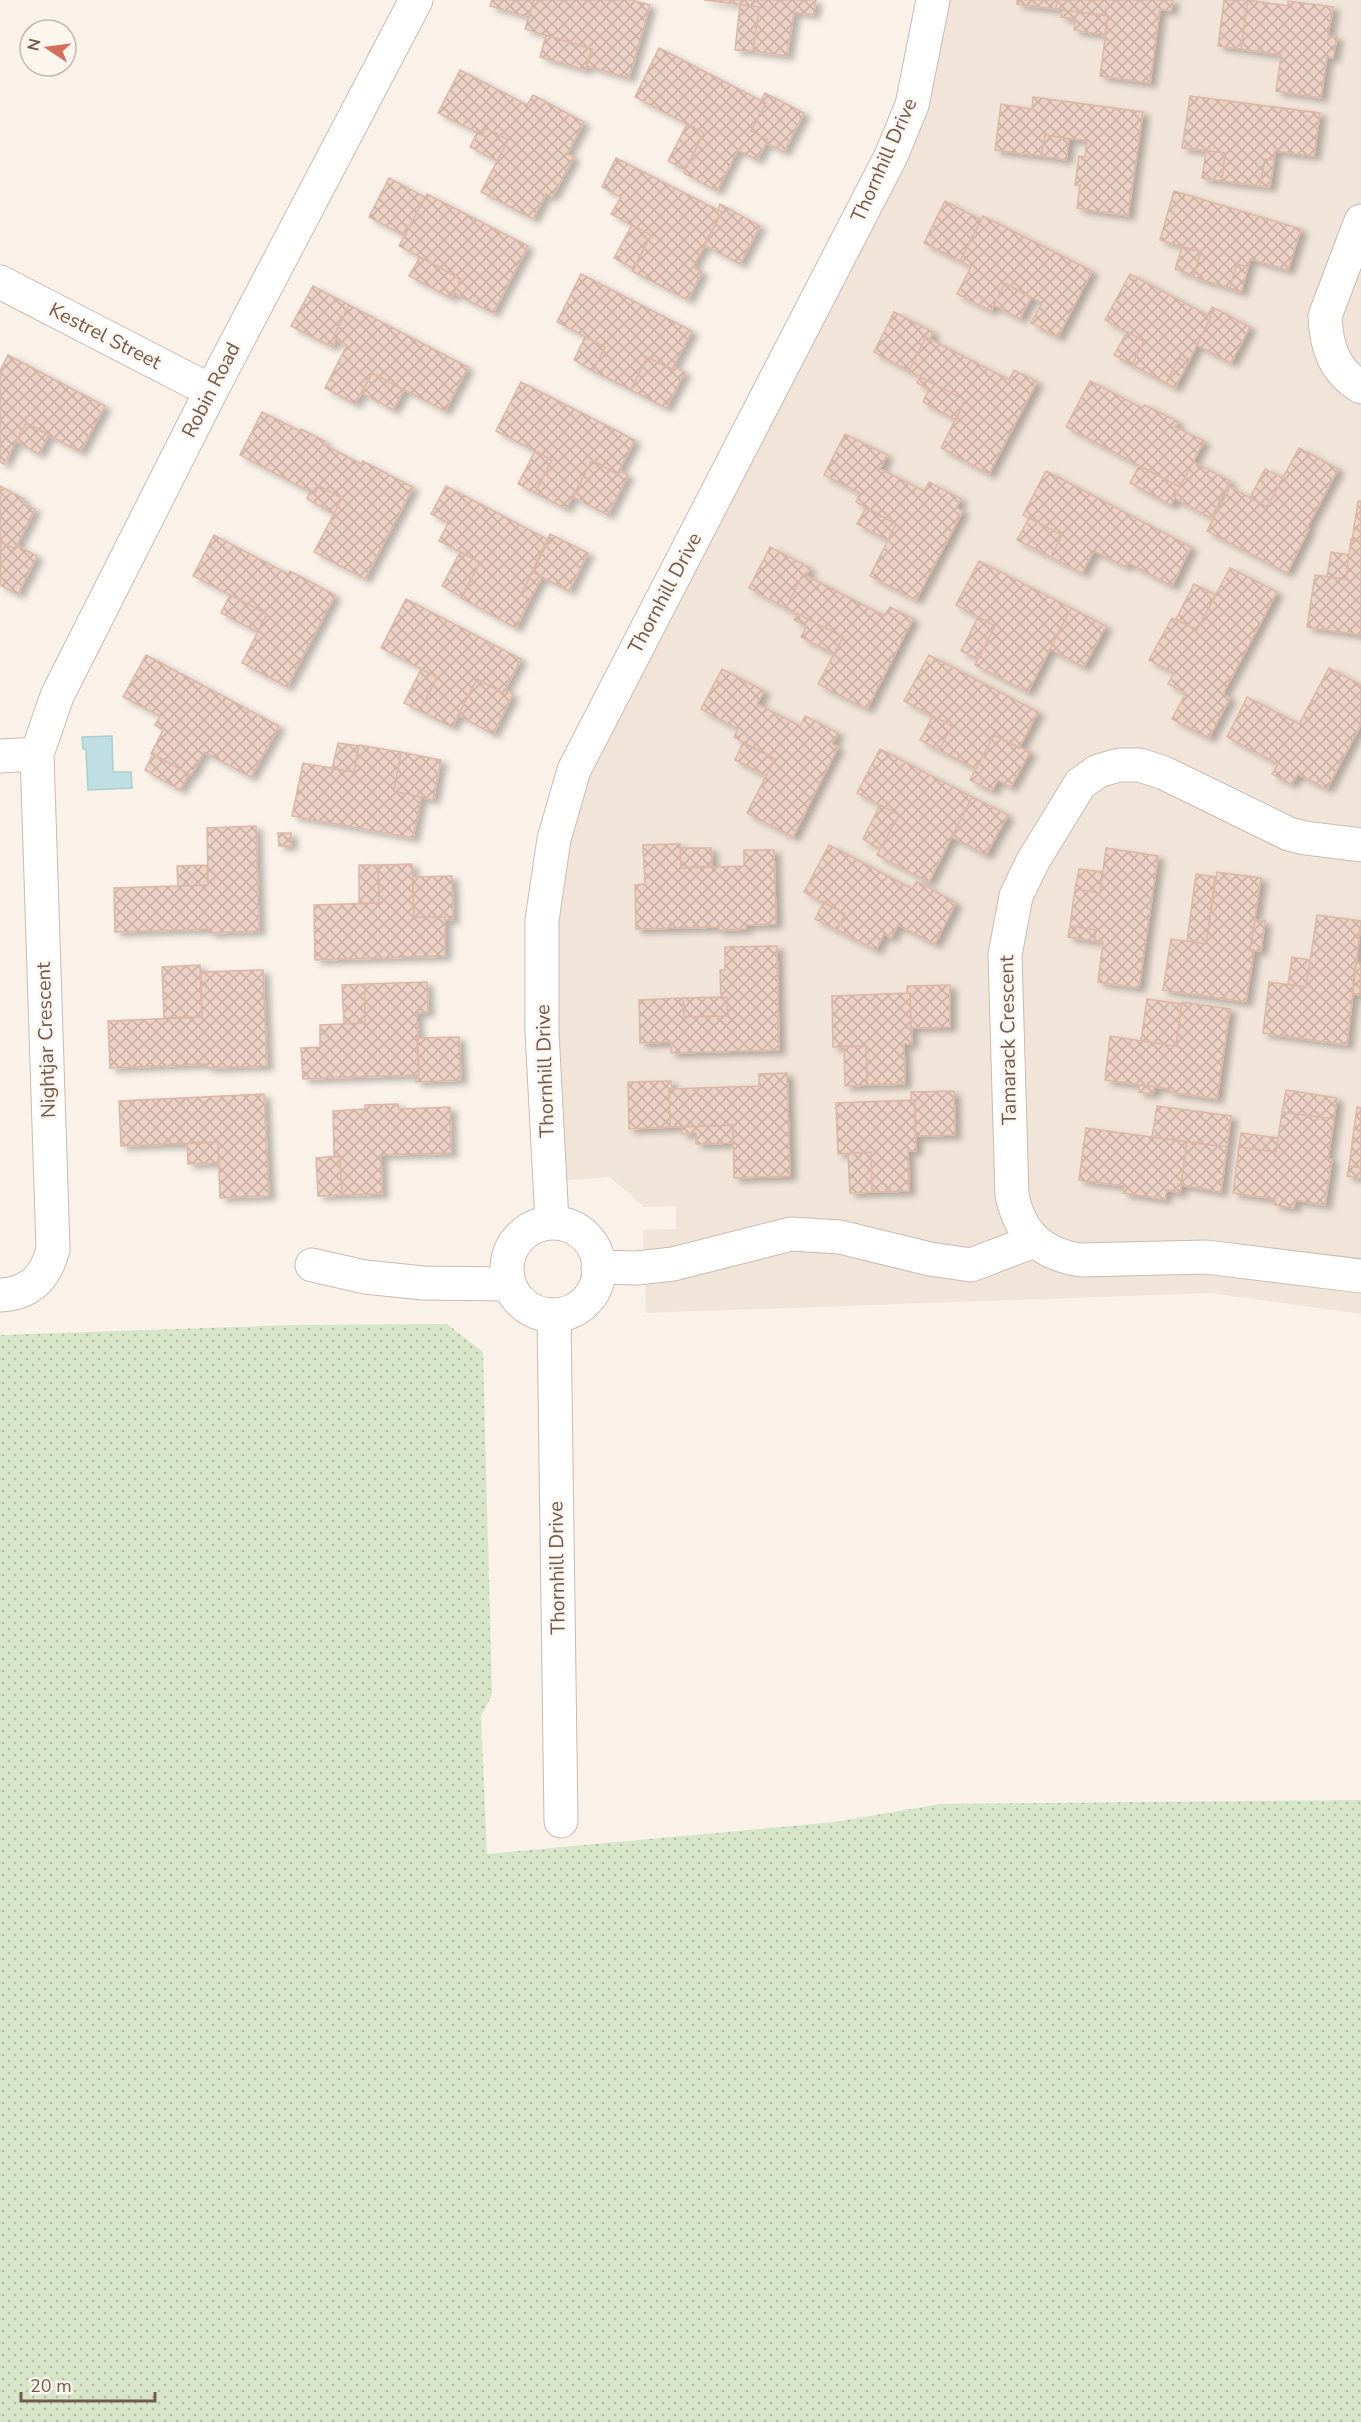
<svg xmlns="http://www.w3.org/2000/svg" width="1361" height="2422" font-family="'Nunito Sans',sans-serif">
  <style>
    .residential { fill: #f1e4d8 }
    .grass { fill: url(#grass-dots) }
    .water { fill: #bfdfe2; stroke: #a7cfd2; stroke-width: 1.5 }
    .building { fill: url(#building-cross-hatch); stroke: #ddb7a6; stroke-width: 1.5; filter: url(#shadow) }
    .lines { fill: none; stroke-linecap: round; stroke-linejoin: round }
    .minor-casing { stroke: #cbbab0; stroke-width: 35 }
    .minor { stroke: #fff; stroke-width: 33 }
    .labels { text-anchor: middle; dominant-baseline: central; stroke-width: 4.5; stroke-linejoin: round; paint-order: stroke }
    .street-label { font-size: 20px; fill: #72594f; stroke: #fdf6ef }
  </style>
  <defs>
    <pattern id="grass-dots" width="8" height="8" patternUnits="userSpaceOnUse" patternTransform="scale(1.5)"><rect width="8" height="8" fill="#d7e6c9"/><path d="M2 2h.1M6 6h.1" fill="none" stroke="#b3bda6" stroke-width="1.8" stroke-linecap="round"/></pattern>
    <pattern id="building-cross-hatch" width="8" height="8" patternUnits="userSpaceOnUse" patternTransform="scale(1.5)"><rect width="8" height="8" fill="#ecd1c4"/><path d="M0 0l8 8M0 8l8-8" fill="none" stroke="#c4ada2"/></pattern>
    <filter id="shadow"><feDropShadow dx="6" dy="4" stdDeviation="3" flood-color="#0004"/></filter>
  </defs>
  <rect width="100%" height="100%" fill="#faf2e9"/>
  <path class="residential" d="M 936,0 L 1361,0 L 1361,1314 L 1210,1293 L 646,1313 L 643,1230 L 676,1229 L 676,1206 L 644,1207 L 610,1177 L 552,1181 L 555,840 L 849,243 Z"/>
  <path class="grass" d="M 447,1324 L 483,1352 L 492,1695 L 481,1716 L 487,1854 L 834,1822 L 940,1804 L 1361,1800 L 1361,2422 L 0,2422 L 0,1335 L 291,1325 Z"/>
  <path class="water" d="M 112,736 L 113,772 L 131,772 L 132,788 L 88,790 L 86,749 L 83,749 L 82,737 Z"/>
  <path class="building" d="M 492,0 L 534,0 L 529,17 L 490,6 Z
    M 534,0 L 632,0 L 650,5 L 629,78 L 587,66 L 592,49 L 525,29 Z
    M 704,0 L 816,0 L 813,15 L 794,12 L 787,56 L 753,51 L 759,7 Z
    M 1017,0 L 1057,0 L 1056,9 L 1017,4 Z
    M 1057,0 L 1173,0 L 1171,11 L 1160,9 L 1150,83 L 1100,76 L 1108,16 L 1056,9 Z
    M 1224,0 L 1248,0 L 1241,49 L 1218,46 Z
    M 1248,0 L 1288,6 L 1288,1 L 1333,7 L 1328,36 L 1337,37 L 1333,58 L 1327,57 L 1321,98 L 1276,91 L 1281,55 L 1241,49 Z
    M 740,5 L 759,7 L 753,51 L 735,50 Z
    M 1062,10 L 1108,16 L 1105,35 L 1074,30 L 1075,19 L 1061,17 Z
    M 546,35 L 592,49 L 585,70 L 540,57 Z
    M 659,48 L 766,103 L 751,131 L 768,140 L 757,160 L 738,150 L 717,191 L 684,173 L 704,133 L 635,97 Z
    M 460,70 L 527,105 L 533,95 L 584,122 L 567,154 L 574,157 L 552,197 L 546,194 L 533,219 L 481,192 L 508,140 L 486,128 L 482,135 L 438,113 Z
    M 765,93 L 804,113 L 784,152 L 766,143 L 768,140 L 751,131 L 766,103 L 761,101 Z
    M 1190,96 L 1320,113 L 1314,156 L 1275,151 L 1274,160 L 1265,159 L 1260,186 L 1222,181 L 1225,153 L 1182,148 Z
    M 1033,97 L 1143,112 L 1128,216 L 1077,208 L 1080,185 L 1075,185 L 1079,156 L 1085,157 L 1087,141 L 1045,135 L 1041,156 L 995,150 L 1001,104 L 1032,109 Z
    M 687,124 L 704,133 L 685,170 L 668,161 Z
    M 486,128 L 508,140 L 497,161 L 470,147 L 477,133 L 482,135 Z
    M 1045,135 L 1069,139 L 1066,160 L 1041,156 Z
    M 1206,151 L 1225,153 L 1222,181 L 1202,178 Z
    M 616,158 L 722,212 L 693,267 L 702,272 L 688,300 L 632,271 L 651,235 L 611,214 L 621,197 L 602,187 Z
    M 1265,159 L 1274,160 L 1270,187 L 1260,186 Z
    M 389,178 L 425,197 L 405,236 L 369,217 Z
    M 1174,191 L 1301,229 L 1288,270 L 1250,259 L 1248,267 L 1237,264 L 1230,288 L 1193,277 L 1201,252 L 1160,240 Z
    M 427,194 L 528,246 L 493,313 L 454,293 L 461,279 L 399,246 Z
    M 945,201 L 981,220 L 960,261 L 924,243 Z
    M 720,204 L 760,226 L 740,264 L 704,245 L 722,212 L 718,210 Z
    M 983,216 L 1092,271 L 1058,337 L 1031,323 L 1042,303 L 1005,283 L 991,311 L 957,294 L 971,267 L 960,261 Z
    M 632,225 L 651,235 L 634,269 L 614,258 Z
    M 1182,247 L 1201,252 L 1194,275 L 1175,269 Z
    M 420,257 L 461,279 L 451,298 L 409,276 Z
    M 1237,264 L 1248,267 L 1241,292 L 1230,288 Z
    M 581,274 L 692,331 L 672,369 L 647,357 L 631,390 L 593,371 L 605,347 L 557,322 Z
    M 1130,274 L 1211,317 L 1188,363 L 1179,358 L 1166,383 L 1132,365 L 1144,341 L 1105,320 Z
    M 1005,283 L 1031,298 L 1020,319 L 994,305 Z
    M 313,286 L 349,305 L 333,338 L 336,339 L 332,347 L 291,326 Z
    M 349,305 L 468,367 L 445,411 L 372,373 L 355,404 L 325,388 L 347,345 L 333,338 Z
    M 1212,307 L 1250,327 L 1231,363 L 1197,345 L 1211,317 L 1208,315 Z
    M 894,312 L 933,332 L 930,339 L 926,337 L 909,371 L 874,352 Z
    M 1127,332 L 1144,341 L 1132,365 L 1114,355 Z
    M 585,337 L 605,347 L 593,371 L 574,360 Z
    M 926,337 L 1009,380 L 1014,370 L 1037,382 L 989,474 L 941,448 L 965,400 L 909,371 Z
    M 8,355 L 105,406 L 80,452 L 26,423 L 4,464 L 0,462 L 0,371 Z
    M 647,357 L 672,369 L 674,367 L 685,372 L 666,408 L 631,390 Z
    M 1179,358 L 1188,363 L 1175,388 L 1166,383 Z
    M 372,373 L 404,390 L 393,410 L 362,393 Z
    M 920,377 L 965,400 L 956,420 L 923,402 L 929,389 L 917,383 Z
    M 1090,381 L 1142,408 L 1145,405 L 1178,422 L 1175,427 L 1204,441 L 1180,487 L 1066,427 Z
    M 521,382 L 635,440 L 617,474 L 592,460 L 566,509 L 535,493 L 552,460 L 496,431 Z
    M 262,412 L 300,431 L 301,429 L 325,441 L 323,444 L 361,464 L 363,461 L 413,487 L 365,579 L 314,552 L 342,498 L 319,486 L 314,494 L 240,455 Z
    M 26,423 L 49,434 L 39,454 L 16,441 Z
    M 845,434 L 887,455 L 880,469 L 924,491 L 929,482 L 961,499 L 956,508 L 963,511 L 916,600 L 870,576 L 896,524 L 856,502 L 860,493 L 824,475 Z
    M 1299,448 L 1338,469 L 1307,528 L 1309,529 L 1287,573 L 1207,531 L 1230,487 L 1267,507 Z
    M 535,451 L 552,460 L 535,493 L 518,484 Z
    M 592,460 L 617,474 L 619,471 L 628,475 L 608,515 L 573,497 Z
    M 1193,462 L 1230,481 L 1211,518 L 1174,498 Z
    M 1139,466 L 1180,487 L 1171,505 L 1130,483 Z
    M 1265,469 L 1283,478 L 1267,507 L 1250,498 Z
    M 1046,471 L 1191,547 L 1172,586 L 1127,562 L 1126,567 L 1094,551 L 1082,573 L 1051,557 L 1062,535 L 1023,515 Z
    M 0,486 L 24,499 L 22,503 L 35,509 L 15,549 L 1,542 L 0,544 Z
    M 319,486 L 342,498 L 334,514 L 307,499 L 310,492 L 314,494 Z
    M 446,486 L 549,540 L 521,595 L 530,599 L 516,628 L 461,598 L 480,562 L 439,541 L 448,523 L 431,514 Z
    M 1358,501 L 1361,501 L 1361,541 L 1352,540 Z
    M 866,508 L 896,524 L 888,540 L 857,524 Z
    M 1029,518 L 1062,535 L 1051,557 L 1017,540 Z
    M 550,534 L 588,553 L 569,591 L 532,572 Z
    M 214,535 L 288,574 L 290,571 L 335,595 L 287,687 L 242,663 L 267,614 L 193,576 Z
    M 1351,539 L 1361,541 L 1361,635 L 1307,627 L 1315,575 L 1346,579 Z
    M 1,542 L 15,549 L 16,545 L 37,556 L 18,594 L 0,585 Z
    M 770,547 L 810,568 L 806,576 L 803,574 L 786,608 L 749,588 Z
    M 460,552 L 480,562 L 462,597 L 442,586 Z
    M 1331,552 L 1349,555 L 1346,579 L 1327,577 Z
    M 979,561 L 1071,608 L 1028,692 L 975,665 L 995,626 L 956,605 Z
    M 1230,568 L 1277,592 L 1223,694 L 1230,698 L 1209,738 L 1172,719 L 1186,693 L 1168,684 L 1174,673 L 1149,660 L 1172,618 L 1197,630 Z
    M 532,572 L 542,577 L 530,599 L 521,595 Z
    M 803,574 L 884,616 L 890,607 L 913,619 L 867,709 L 818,684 L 843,637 L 786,608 Z
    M 1194,584 L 1216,595 L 1197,630 L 1176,619 Z
    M 230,595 L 267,614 L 257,632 L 221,613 Z
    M 406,599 L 521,659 L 503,693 L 477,679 L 452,727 L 420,711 L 437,677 L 381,648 Z
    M 1071,608 L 1106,626 L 1084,667 L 1050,649 Z
    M 798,614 L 843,637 L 834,654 L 801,637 L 807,626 L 794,620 Z
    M 978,617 L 995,626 L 978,659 L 961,651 Z
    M 146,655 L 279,726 L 251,777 L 204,752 L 191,775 L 151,754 L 163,730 L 155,725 L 160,716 L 123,697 Z
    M 929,655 L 1038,712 L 1019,748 L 994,735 L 976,769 L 939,750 L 952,726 L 904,701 Z
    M 1329,668 L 1361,685 L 1361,724 L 1327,789 L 1298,774 L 1291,784 L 1272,774 L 1278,764 L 1227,737 L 1247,697 L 1299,724 Z
    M 421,669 L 437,677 L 420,711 L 404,703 Z
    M 722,669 L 764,691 L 757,704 L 800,726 L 805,716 L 838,733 L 832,744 L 838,747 L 793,837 L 747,813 L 775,759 L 734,737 L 738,729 L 701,709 Z
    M 477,679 L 503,693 L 504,690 L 513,694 L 493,734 L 458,715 Z
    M 933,716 L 952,726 L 939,750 L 920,740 Z
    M 994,735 L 1030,752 L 1011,787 L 998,780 L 992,791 L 970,780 Z
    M 338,743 L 359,746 L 354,772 L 332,769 Z
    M 743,743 L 775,759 L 766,776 L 735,760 Z
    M 359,745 L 401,752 L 394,791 L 421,797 L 413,838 L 292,816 L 303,763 L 354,772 Z
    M 880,749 L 972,797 L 929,882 L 877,855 L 899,815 L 857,793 Z
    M 401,752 L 441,760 L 433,800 L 394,791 Z
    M 153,754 L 189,774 L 180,790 L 145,770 Z
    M 972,797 L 1008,815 L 986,855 L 952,837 Z
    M 880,805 L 899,815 L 880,849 L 863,839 Z
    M 256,826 L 259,931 L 209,933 L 209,929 L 115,932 L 114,888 L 208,885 L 207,828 Z
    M 278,833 L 291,833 L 291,846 L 279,846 Z
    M 680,844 L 681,868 L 744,866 L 744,850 L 774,850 L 776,924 L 746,925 L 746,929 L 719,930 L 719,927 L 636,929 L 635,885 L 645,884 L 643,845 Z
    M 829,845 L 912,889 L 917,881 L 956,903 L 935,944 L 898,925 L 891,938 L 884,934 L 876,950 L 837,930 L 845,914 L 804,892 Z
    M 680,848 L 711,848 L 712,866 L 681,868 Z
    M 1106,848 L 1158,856 L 1139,988 L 1098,982 L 1103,942 L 1095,941 L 1095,930 L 1070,926 L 1075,889 L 1100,893 Z
    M 412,864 L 414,917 L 445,917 L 445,956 L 315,960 L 314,905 L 379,903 L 378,865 Z
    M 207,865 L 208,885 L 178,886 L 177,866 Z
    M 359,865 L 378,865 L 379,903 L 359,903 Z
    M 1079,869 L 1102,872 L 1100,893 L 1075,889 Z
    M 1217,872 L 1261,878 L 1250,950 L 1254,950 L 1246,1002 L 1163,990 L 1171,939 L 1206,944 Z
    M 1196,874 L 1215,877 L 1206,944 L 1187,941 Z
    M 452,876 L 453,920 L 445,920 L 445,917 L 414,917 L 413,877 Z
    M 824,902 L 845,914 L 837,930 L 815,919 Z
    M 1317,915 L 1361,921 L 1347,1045 L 1263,1033 L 1269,982 L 1306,987 Z
    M 1255,920 L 1265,921 L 1261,951 L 1250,950 Z
    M 1070,926 L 1095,930 L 1095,941 L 1068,937 Z
    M 777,946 L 779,1050 L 671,1053 L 671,1042 L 640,1043 L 639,1000 L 683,998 L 684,1017 L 728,1016 L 727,997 L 721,998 L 720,970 L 725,970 L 725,947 Z
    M 1292,957 L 1310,960 L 1306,987 L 1288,984 Z
    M 1356,963 L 1361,963 L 1360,995 L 1352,993 Z
    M 200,965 L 202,1017 L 164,1018 L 162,967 Z
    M 263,970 L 267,1066 L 207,1068 L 207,1064 L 110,1068 L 108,1021 L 202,1017 L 201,972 Z
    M 427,982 L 428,1012 L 417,1013 L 419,1075 L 303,1079 L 301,1048 L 320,1047 L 320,1025 L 365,1023 L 365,984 Z
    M 365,984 L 365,1023 L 344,1024 L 342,985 Z
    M 950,985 L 950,1027 L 911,1028 L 910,993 L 907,993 L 907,986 Z
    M 910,993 L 912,1044 L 904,1044 L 905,1084 L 867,1085 L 866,1046 L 833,1047 L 832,996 Z
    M 727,997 L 728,1016 L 684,1017 L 683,998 Z
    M 1147,999 L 1182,1004 L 1176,1046 L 1141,1041 Z
    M 1182,1002 L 1230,1009 L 1217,1099 L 1170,1092 L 1170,1089 L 1105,1080 L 1110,1036 L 1176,1046 Z
    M 459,1037 L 461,1080 L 416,1082 L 416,1075 L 419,1075 L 417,1038 Z
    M 844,1046 L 866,1046 L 867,1085 L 845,1086 Z
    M 787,1073 L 790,1176 L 734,1178 L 733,1125 L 670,1127 L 669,1089 L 759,1086 L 759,1074 Z
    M 671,1081 L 672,1089 L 669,1089 L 670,1127 L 629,1129 L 628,1082 Z
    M 1139,1085 L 1154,1087 L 1153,1094 L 1139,1092 Z
    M 1286,1090 L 1337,1098 L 1334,1119 L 1282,1112 Z
    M 954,1091 L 955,1135 L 915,1136 L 915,1100 L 911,1100 L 911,1092 Z
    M 264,1094 L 269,1196 L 220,1198 L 218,1142 L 121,1146 L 119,1101 Z
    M 915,1100 L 916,1151 L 908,1151 L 909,1191 L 872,1192 L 871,1152 L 838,1154 L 836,1103 Z
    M 398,1104 L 399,1109 L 450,1107 L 451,1153 L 381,1155 L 382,1194 L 342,1195 L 340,1156 L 334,1157 L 333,1111 L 365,1109 L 365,1105 Z
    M 1157,1106 L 1231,1116 L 1227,1147 L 1152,1137 Z
    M 1357,1107 L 1361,1108 L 1361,1130 L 1354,1129 Z
    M 1282,1112 L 1334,1119 L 1328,1159 L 1332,1159 L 1325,1205 L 1295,1200 L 1294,1208 L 1275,1205 L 1275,1199 L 1233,1193 L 1239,1147 L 1276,1152 Z
    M 733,1125 L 733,1143 L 696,1144 L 696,1133 L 682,1134 L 682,1127 Z
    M 1086,1128 L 1187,1142 L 1180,1193 L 1167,1190 L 1165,1199 L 1163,1199 L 1123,1193 L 1124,1186 L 1079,1180 Z
    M 1354,1129 L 1361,1130 L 1361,1168 L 1349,1166 Z
    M 1241,1133 L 1278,1138 L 1276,1152 L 1239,1147 Z
    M 218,1142 L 219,1163 L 188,1164 L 187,1143 Z
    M 1187,1142 L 1227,1147 L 1221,1192 L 1181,1185 Z
    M 871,1152 L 872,1192 L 850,1193 L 848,1154 Z
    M 340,1156 L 342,1195 L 318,1196 L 316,1158 Z
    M 1349,1166 L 1361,1168 L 1361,1178 L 1347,1176 Z"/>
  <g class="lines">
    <g class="minor-casing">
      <path id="minor" d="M 1361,221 L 1325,316 C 1326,346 1334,371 1361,387
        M 0,282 L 211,391
        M 0,756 L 37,754
        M 1361,845 L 1305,838 L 1289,834 L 1164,773 L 1140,765 L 1119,765 L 1098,771 L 1080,784 L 1033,861 L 1016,896 L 1005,955 L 1012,1195 C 1020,1234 1041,1254 1081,1260 L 1206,1257 L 1361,1276
        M 552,1222 L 542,1032 L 542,920 L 554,839 L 574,770 L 891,156 L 912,105 L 933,0
        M507 1269a46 46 0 1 1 92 0a46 46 0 1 1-92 0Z
        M 312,1265 L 365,1277 L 423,1283 L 509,1284
        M 598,1267 L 637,1268 L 673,1264 L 791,1234 L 840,1237 L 930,1259 L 971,1265 L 1034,1241
        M 0,1295 C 30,1294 46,1277 53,1249 L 37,754 L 57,696 L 211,391 L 416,0
        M 554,1315 L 561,1821"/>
    </g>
    <use href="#minor" class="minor"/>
  </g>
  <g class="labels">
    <g class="street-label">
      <text transform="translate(884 160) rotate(-66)">Thornhill Drive</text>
      <text transform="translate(105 336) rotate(27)">Kestrel Street</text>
      <text transform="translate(211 390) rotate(-63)">Robin Road</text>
      <text transform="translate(665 593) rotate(-62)">Thornhill Drive</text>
      <text transform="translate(46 1040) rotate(-92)">Nightjar Crescent</text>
      <text transform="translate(1008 1040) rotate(-91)">Tamarack Crescent</text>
      <text transform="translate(545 1071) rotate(-92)">Thornhill Drive</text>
      <text transform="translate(557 1568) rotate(-91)">Thornhill Drive</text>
    </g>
  </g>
  <g transform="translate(48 48) rotate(283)"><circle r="28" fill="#fdf6ef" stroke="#c5b7af" stroke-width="1.5"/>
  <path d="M0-4.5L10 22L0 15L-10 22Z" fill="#d66e5c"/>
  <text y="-9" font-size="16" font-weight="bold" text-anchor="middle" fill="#72594f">N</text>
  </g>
  <path d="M21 2392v9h134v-9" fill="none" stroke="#72594f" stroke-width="3"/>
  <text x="30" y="2392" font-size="18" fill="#72594f" stroke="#fdf6ef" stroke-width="4.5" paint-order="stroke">20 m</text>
</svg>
